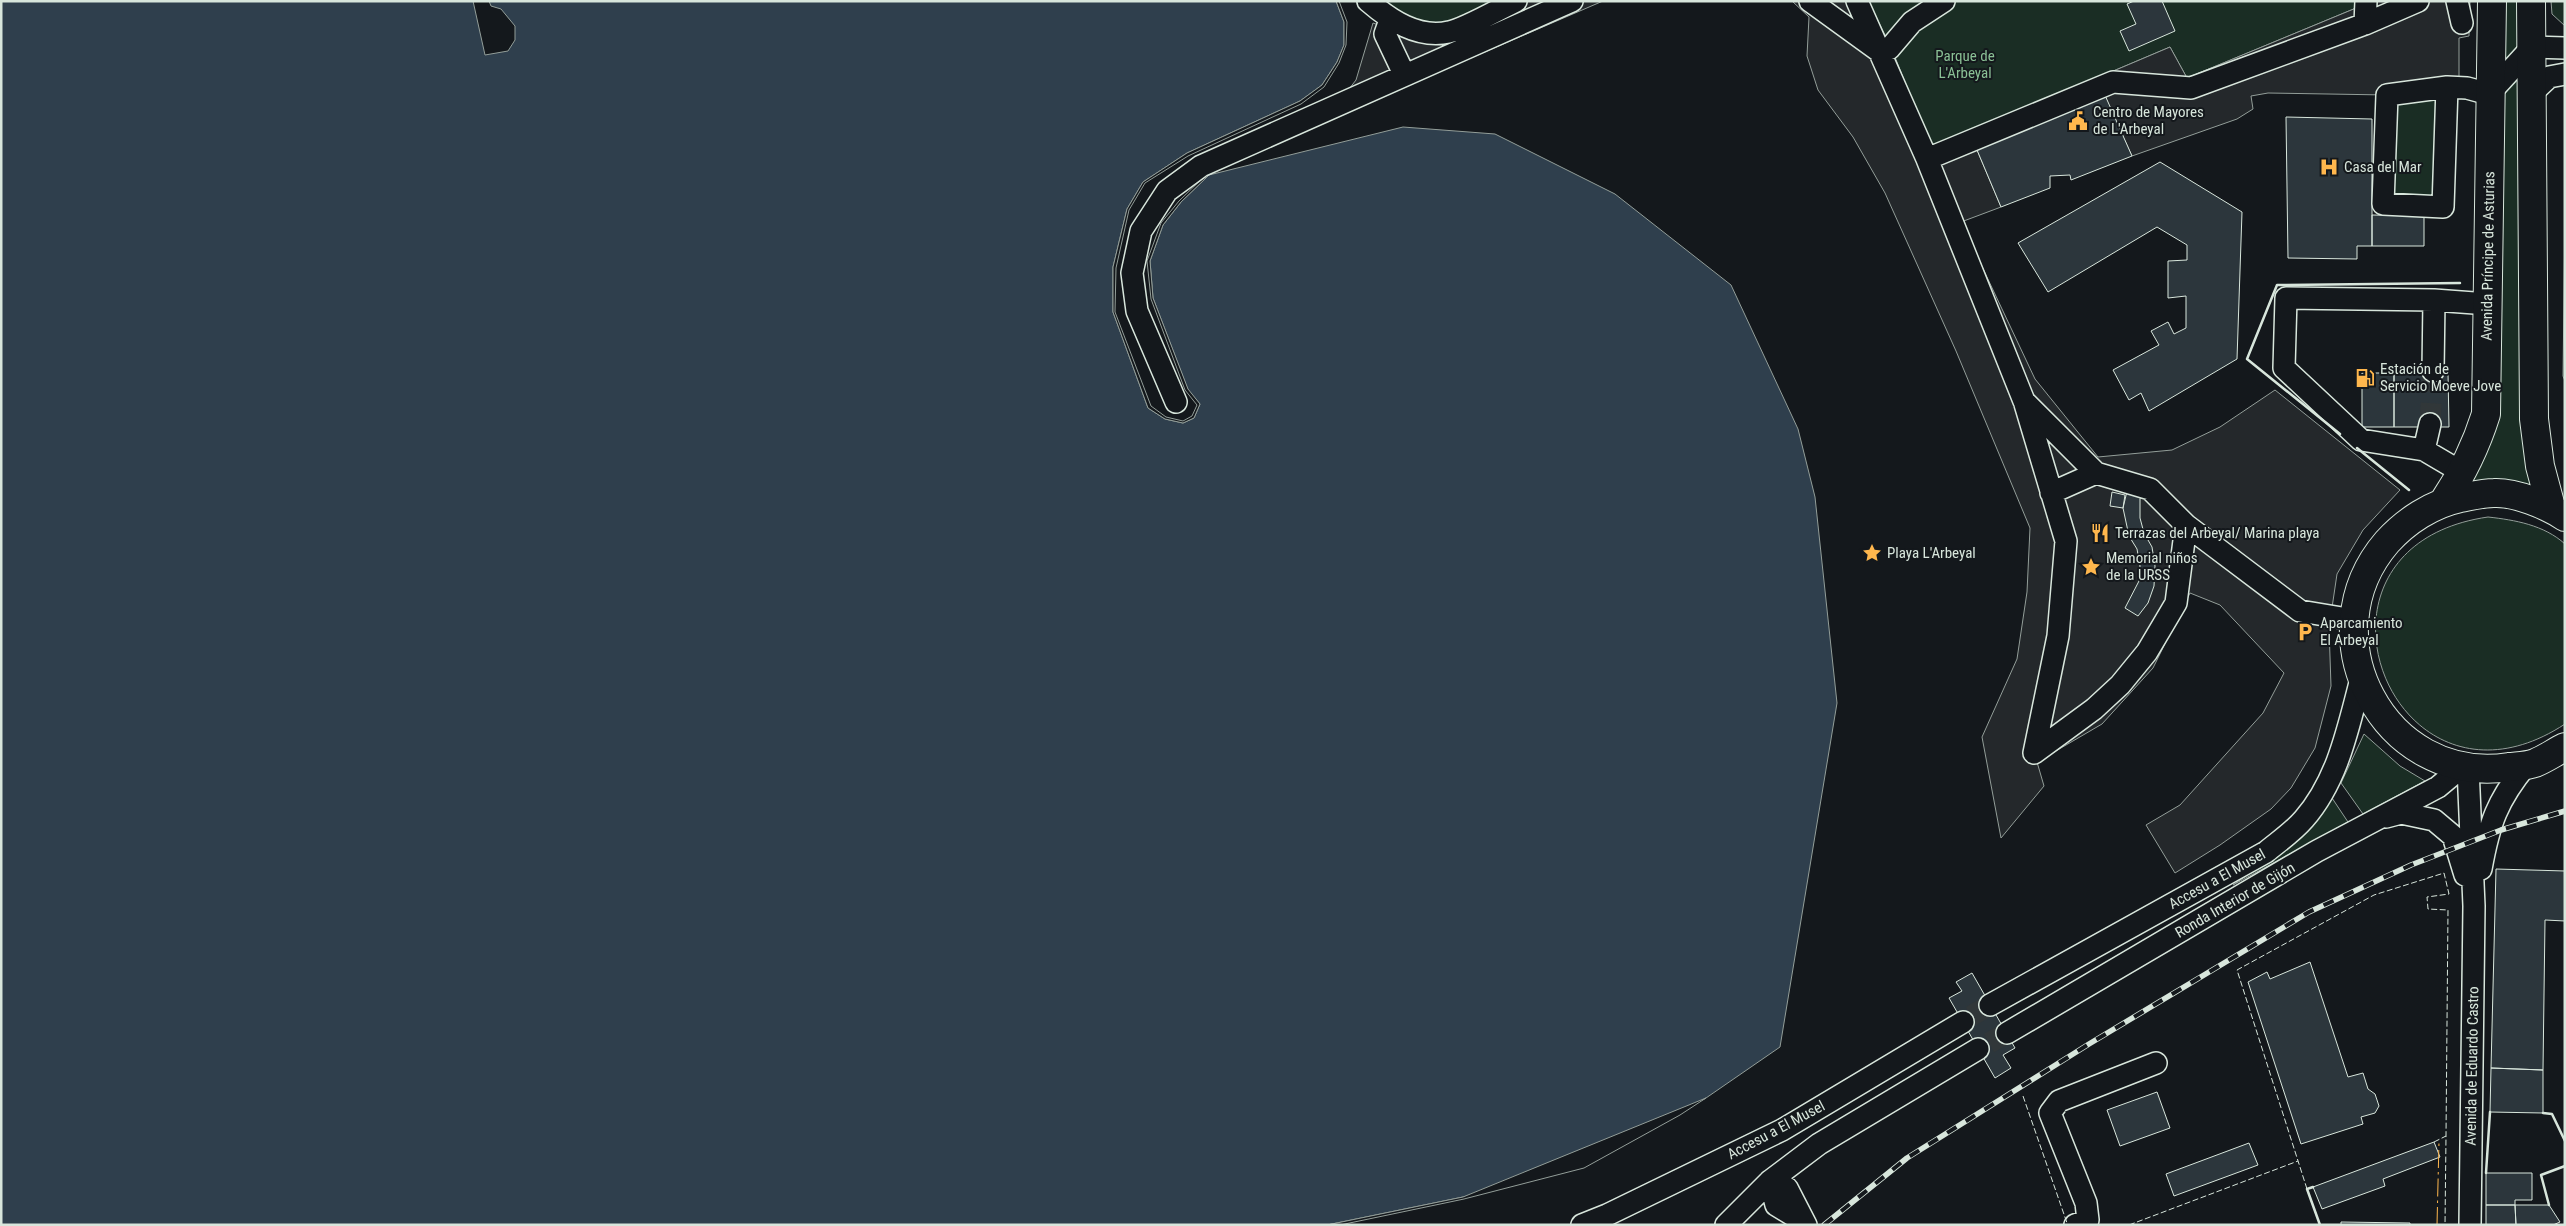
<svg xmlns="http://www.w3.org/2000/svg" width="2566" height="1226" font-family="'Roboto Condensed',sans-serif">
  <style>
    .green { fill: #1a2d24; stroke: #939e99 }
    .parking { fill: #24282b; stroke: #939e99 }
    .water { fill: #2f3f4d; stroke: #939e99 }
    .pier { fill: #14181c; stroke: #939e99 }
    .building { fill: #2c363c; stroke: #d8e6dc }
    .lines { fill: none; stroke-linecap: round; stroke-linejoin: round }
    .minor-tunnel { stroke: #313739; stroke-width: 21; stroke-dasharray: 21 11; stroke-linecap: butt }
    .minor-casing { stroke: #d8e6dc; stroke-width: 24 }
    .highway-casing { stroke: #d8e6dc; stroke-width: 30 }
    .minor { stroke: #14181c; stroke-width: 21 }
    .highway { stroke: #14181c; stroke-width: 28 }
    .rail-casing { stroke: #d8e6dc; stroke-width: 5.5 }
    .rail { stroke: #14181c; stroke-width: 4; stroke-dasharray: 11; stroke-linecap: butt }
    .fence { stroke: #d8e6dc; stroke-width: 1; stroke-dasharray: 6 2.5; stroke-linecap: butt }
    .wall { stroke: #d8e6dc; stroke-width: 2.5 }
    .power { stroke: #ffb74d; stroke-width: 1; stroke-dasharray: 18 4 2.5 4; stroke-linecap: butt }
    .labels { text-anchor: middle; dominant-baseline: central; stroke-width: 4; stroke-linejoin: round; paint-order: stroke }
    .park-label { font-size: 15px; fill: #8ac095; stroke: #14181c }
    .poi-label { font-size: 15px; fill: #d8e6dc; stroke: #14181c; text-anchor: start }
    .street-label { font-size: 15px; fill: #d8e6dc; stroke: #14181c }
  </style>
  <rect width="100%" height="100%" fill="#14181c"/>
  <path class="green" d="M 1381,1 L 1493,1 L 1448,23 L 1422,23 Z
    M 1868,1 L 2373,1 L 2187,78 L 2170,47 L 1931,148 L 1891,47 Z
    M 2492,1 L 2531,1 L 2551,507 L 2475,495 L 2463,473 L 2477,445 Z
    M 2551,1 L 2565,1 L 2565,26 L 2552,14 Z
    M 2447,87 L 2443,207 L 2383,204 L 2387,95 Z
    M 2565,218 L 2565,381 L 2563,376 Z
    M 2488,517 C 2515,520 2544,525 2565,544 L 2565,724 C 2393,837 2280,547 2488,517 Z
    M 2364,734 L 2400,766 L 2425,781 L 2363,814 L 2341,783 Z
    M 2332,798 L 2348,822 L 2233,885 L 2300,838 Z"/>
  <path class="parking" d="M 1511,1 L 1603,1 L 1371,101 L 1346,93 L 1356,80 L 1373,23 L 1420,40 Z
    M 1792,1 L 1867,1 L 1932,148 L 2170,47 L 2187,78 L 2373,1 L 2470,1 L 2469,36 L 2459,38 L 2459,83 L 2387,95 L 2268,93 L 2251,96 L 2253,109 L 2237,119 L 2132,156 L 2103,93 L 1977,150 L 2001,207 L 1961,222 L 2035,379 L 2098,457 L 2172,450 L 2220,427 L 2275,390 L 2400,490 L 2363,530 L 2337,574 L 2329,628 L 2331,686 L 2315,748 L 2291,788 L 2271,809 L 2220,845 L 2175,873 L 2146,825 L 2180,805 L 2263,713 L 2284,673 L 2220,605 L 2190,593 L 2153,668 L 2102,724 L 2037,762 L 2044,786 L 2001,838 L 1982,737 L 2017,659 L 2027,592 L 2030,528 L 1956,351 L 1885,193 L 1853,137 L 1818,90 L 1807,56 L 1809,17 Z"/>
  <path class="water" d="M 1,1 L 473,1 L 485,55 L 508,51 L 515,40 L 515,26 L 501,9 L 491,6 L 489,1 L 1336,1 L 1344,22 L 1344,45 L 1337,62 L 1322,85 L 1300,101 L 1187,153 L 1143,182 L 1127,209 L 1113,267 L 1113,312 L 1148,408 L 1165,419 L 1183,423 L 1194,418 L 1200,404 L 1188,390 L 1153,298 L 1150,261 L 1163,225 L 1181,202 L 1209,175 L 1403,127 L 1495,134 L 1615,194 L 1731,285 L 1798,429 L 1815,497 L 1837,703 L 1780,1047 L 1706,1098 L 1583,1166 L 1463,1197 L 1327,1225 L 1,1225 Z"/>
  <path class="pier" d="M 1336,1 L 1339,1 L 1347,22 L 1346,45 L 1339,63 L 1324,87 L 1301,104 L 1188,156 L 1145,183 L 1129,210 L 1116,268 L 1115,312 L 1151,406 L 1166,417 L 1183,421 L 1192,416 L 1197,405 L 1185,390 L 1151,299 L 1147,261 L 1161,223 L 1179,201 L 1208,173 L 1209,175 L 1181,202 L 1163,225 L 1150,261 L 1153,298 L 1188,389 L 1200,404 L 1194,418 L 1183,423 L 1165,419 L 1148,408 L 1113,312 L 1113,267 L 1127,209 L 1143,182 L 1187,153 L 1300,101 L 1322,85 L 1337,62 L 1344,45 L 1344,22 Z
    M 1706,1098 L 1680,1115 L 1584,1168 L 1464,1199 L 1340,1225 L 1327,1225 L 1463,1197 Z"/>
  <path class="building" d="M 2134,1 L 2162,1 L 2175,31 L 2129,51 L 2120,31 L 2136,24 L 2127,4 Z
    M 2104,93 L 2132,156 L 2071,180 L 2070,175 L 2050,176 L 2050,188 L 2001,207 L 1977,150 Z
    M 2286,117 L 2372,119 L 2372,246 L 2357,246 L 2357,259 L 2288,258 Z
    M 2160,162 L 2242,212 L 2237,359 L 2149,411 L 2141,393 L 2129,400 L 2113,370 L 2159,345 L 2151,331 L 2168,322 L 2174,334 L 2186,328 L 2186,296 L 2168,298 L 2168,261 L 2187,260 L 2187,245 L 2157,227 L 2048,292 L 2018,243 Z
    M 2372,215 L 2424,216 L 2424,246 L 2372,246 Z
    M 2362,373 L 2394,373 L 2394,427 L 2362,427 Z
    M 2394,373 L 2448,373 L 2449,427 L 2394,427 Z
    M 2128,487 L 2143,490 L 2140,499 L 2140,518 L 2144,533 L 2152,547 L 2155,566 L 2154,586 L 2148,603 L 2138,616 L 2125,608 L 2139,581 L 2140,566 L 2137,549 L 2129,536 L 2123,508 Z
    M 2112,492 L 2125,495 L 2123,508 L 2110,506 Z
    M 2496,869 L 2565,871 L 2565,921 L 2545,920 L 2543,1070 L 2491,1068 Z
    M 2310,962 L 2348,1077 L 2363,1073 L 2368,1089 L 2375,1094 L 2379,1106 L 2375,1113 L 2361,1117 L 2363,1124 L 2301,1144 L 2248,982 L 2267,972 L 2270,979 Z
    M 1972,973 L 2015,1048 L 2003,1055 L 2011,1068 L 1995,1078 L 1949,998 L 1962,991 L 1956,982 Z
    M 2491,1068 L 2543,1070 L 2543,1113 L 2490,1112 Z
    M 2157,1092 L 2170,1128 L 2120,1146 L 2107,1110 Z
    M 2434,1142 L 2440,1157 L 2383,1179 L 2385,1186 L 2322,1209 L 2313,1187 Z
    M 2249,1143 L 2258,1165 L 2174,1196 L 2166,1174 Z
    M 2486,1173 L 2532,1173 L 2532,1200 L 2515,1200 L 2515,1205 L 2486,1205 Z
    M 2486,1205 L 2515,1205 L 2516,1225 L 2486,1225 Z
    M 2515,1205 L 2549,1205 L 2560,1222 L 2553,1225 L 2516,1225 Z
    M 2341,1222 L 2410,1223 L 2410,1225 L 2341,1225 Z"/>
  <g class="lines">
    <path class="minor-tunnel" d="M 2430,424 L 2433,371
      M 1971,1016 L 1990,1005
      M 1989,1043 L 2007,1033"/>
    <g class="minor-casing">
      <path id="minor" d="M 1368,1 C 1390,20 1418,39 1449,32 C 1465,29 1499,9 1516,1
        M 1810,1 L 1879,51 L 1889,49 L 1912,22 L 1944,1
        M 1857,1 L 1927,159 L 2024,401 L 2096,473 L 2150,489 L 2186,525 L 2300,611 L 2354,620
        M 2457,1 L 2462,23
        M 1390,20 L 1385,34 L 1404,74
        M 2365,24 L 2366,1
        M 2447,87 L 2443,207 L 2383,204 L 2387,95 Z
        M 2447,87 L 2467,88 L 2489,94 L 2532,47 L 2565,48
        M 2531,94 L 2549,77 L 2565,74
        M 1927,159 L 2113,82 L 2191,88 L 2365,24 L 2418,1
        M 2433,371 L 2434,300
        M 1176,402 L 1137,311 L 1132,273 L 1141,231 L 1167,191 L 1201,166 L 1572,1
        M 2025,404 L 2066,541 L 2058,636 L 2034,753 L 2094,709 L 2120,685 L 2147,652 L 2176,603 L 2186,525
        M 2424,450 L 2430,424
        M 2463,473 L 2424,450 L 2361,440 L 2284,368 L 2286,298 L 2434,300 L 2488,304
        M 2051,493 L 2096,473
        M 2468,768 L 2474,906 L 2470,1225
        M 2386,817 L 2401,813 L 2434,820 L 2453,836 L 2465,875
        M 2481,869 C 2489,824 2497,800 2527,764
        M 1990,1005 L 2266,852 C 2278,842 2293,832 2304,819 C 2338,780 2348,728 2361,679
        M 2007,1033 L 2317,851 L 2438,787 L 2462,767
        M 1770,1181 L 1787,1188 L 1806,1225
        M 1770,1181 L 1776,1205 L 1804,1222
        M 1582,1225 L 1607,1215 L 1782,1130 L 1963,1022
        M 1726,1225 L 1770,1181 L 1819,1144 L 1978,1049
        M 2075,1225 L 2088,1220 L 2086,1203 L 2050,1113 L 2059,1101 L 2156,1063"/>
    </g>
    <g class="highway-casing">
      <path id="highway" d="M 2531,1 L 2534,419 L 2540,466 L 2551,507
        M 2444,501 C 2463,473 2476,446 2486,414 L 2492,1
        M 2565,517 C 2547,505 2515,492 2494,493 C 2483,493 2471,496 2460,498 C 2432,504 2406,521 2387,542 C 2306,636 2384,786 2509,767 C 2517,766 2527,766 2535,763 C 2545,759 2555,752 2565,747"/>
    </g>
    <use href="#minor" class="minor"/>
    <use href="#highway" class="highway"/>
    <g class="rail-casing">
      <path id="rail" d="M 1824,1225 L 1907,1158 L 2089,1044 L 2309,912 L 2411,865 L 2501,830 L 2565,811"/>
    </g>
    <use href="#rail" class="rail"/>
    <path class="fence" d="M 2023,1096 L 2067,1223
      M 2434,1142 L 2446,1136 L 2445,1225
      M 2307,1189 L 2237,970 L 2374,895 L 2444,873 L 2449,894 L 2427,897 L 2428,909 L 2448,910 L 2446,1136
      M 2129,1225 L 2298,1161"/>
    <path class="wall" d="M 2340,434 L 2247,359 L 2277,285 L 2460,283
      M 2357,448 L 2409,490
      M 2543,1113 L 2552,1114 L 2565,1141
      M 2486,1173 L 2490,1112
      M 2313,1187 L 2307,1189 L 2320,1225
      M 2549,1205 L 2541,1175 L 2565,1166"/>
    <path class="power" d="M 2437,1225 L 2439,1142"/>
  </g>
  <defs>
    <g id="civic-bare" transform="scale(1.5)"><path d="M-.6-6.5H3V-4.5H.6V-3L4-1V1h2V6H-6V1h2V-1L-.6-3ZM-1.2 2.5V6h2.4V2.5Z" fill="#ffb74d" stroke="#14181c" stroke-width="2.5" paint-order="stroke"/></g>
    <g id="hospital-bare" transform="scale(1.5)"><path d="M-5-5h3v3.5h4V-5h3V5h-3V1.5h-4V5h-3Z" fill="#ffb74d" stroke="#14181c" stroke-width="2.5" paint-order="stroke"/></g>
    <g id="fuel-bare" transform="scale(1.5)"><path d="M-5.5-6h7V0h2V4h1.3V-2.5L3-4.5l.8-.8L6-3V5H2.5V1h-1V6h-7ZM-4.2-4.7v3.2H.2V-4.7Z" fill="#ffb74d" stroke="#14181c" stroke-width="2.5" paint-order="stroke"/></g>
    <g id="restaurant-bare" transform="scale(1.5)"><path d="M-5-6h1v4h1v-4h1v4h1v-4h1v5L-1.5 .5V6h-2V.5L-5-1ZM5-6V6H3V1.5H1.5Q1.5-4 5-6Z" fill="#ffb74d" stroke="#14181c" stroke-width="2.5" paint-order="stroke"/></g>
    <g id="sight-bare" transform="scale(1.5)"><path d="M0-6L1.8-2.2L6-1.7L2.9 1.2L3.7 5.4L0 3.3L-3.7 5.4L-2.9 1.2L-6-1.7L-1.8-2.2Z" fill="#ffb74d" stroke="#14181c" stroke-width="2.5" paint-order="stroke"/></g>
    <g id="parking-bare" transform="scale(1.5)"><path d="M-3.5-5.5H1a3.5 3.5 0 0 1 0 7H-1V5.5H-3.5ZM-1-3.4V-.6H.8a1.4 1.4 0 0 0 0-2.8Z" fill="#ffb74d" stroke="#14181c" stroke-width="2.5" paint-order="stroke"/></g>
  </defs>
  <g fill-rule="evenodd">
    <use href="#civic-bare" x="2078" y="121"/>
    <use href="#hospital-bare" x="2329" y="167"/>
    <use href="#fuel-bare" x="2365" y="378"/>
    <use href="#restaurant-bare" x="2100" y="533"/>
    <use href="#sight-bare" x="1872" y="553"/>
    <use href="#sight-bare" x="2091" y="567"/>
    <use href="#parking-bare" x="2305" y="632"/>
  </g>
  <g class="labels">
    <g class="park-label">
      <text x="1965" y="56">Parque de<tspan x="1965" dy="17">L'Arbeyal</tspan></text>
    </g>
    <g class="poi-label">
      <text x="2093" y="112">Centro de Mayores<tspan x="2093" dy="17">de L'Arbeyal</tspan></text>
      <text x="2344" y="167">Casa del Mar</text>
      <text x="2380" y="369">Estación de<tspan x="2380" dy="17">Servicio Moeve Jove</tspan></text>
      <text x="2115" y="533">Terrazas del Arbeyal/ Marina playa</text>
      <text x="1887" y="553">Playa L'Arbeyal</text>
      <text x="2106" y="558">Memorial niños<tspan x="2106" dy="17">de la URSS</tspan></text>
      <text x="2320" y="623">Aparcamiento<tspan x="2320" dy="17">El Arbeyal</tspan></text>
    </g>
    <g class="street-label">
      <text transform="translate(2488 256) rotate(-89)">Avenida Príncipe de Asturias</text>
      <text transform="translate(2217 879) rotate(-29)">Accesu a El Musel</text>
      <text transform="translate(2235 900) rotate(-30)">Ronda Interior de Gijón</text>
      <text transform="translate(2472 1066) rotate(-89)">Avenida de Eduardo Castro</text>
      <text transform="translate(1776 1130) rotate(-28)">Accesu a El Musel</text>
    </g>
  </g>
  <rect width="2566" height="1226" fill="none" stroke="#d8e6dc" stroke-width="5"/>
</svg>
